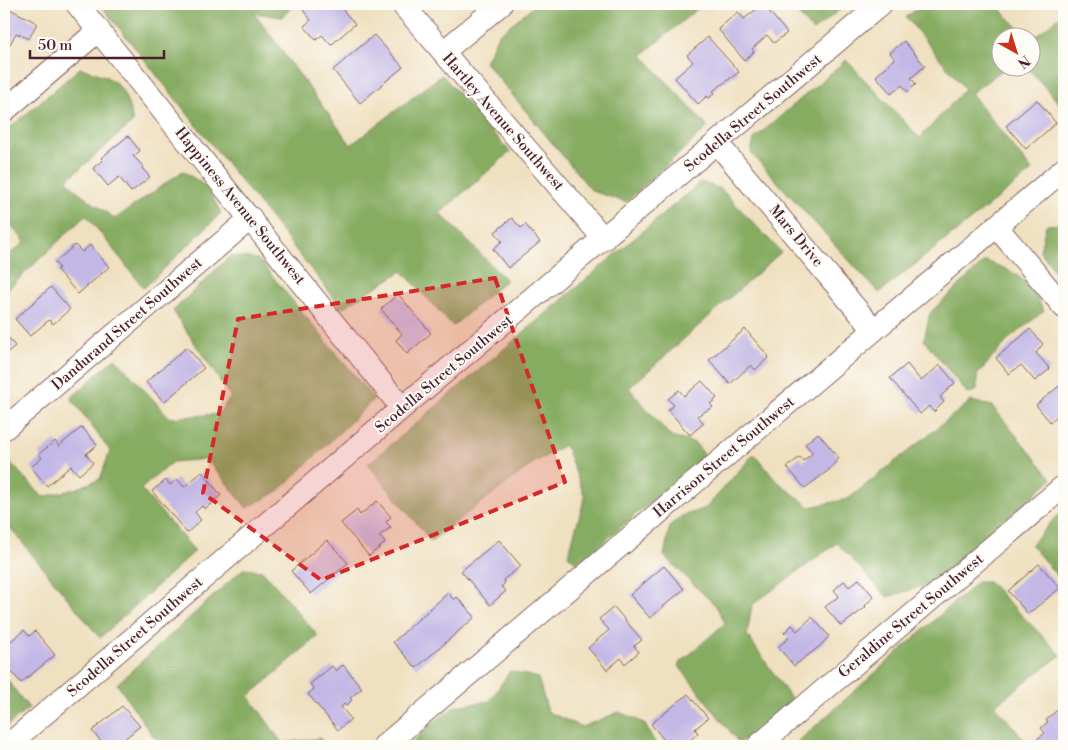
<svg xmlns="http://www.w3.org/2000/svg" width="1068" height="750" font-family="'Libre Bodoni',serif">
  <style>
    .forest { fill: #86ac62; stroke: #686646 }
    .building { fill: #c2b7e5 }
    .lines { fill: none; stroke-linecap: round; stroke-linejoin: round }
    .minor-casing { stroke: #84635f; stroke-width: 24 }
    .minor { stroke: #fff; stroke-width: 22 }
    .marked { fill: #d62828; fill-opacity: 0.2; stroke: #d62828; stroke-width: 4; stroke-dasharray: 10 6; stroke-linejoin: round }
    .labels { text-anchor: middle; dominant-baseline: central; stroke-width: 4; stroke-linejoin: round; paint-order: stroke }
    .street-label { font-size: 15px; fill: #4a1f2b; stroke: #fdfcf7 }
  </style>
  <rect width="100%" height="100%" fill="#fdfcf7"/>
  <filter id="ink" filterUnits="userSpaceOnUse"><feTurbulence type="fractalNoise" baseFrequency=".02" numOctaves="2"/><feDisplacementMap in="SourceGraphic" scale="10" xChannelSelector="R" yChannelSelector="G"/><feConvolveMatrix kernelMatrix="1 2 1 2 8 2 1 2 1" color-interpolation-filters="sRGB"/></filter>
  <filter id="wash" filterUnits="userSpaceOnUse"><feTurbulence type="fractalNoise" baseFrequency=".0096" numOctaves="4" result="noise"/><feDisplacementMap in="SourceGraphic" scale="20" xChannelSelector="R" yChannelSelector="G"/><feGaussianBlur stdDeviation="1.12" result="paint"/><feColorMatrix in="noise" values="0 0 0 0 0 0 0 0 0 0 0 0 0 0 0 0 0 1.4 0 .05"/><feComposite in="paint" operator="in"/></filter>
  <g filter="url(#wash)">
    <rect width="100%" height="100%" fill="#efe0c0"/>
    <path class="forest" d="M 100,4 L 295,4 L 282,17 L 254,13 L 351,145 L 442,75 L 510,152 L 440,213 L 506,280 L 453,326 L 402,271 L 342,308 Z
      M 536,4 L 703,4 L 642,55 L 708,127 L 626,202 L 592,191 L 485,62 L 498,35 Z
      M 789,4 L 847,4 L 813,31 Z
      M 924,4 L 995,4 L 1028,37 L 1000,38 L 1000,68 L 1005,68 L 971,93 L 1032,171 L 879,293 L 751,153 L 754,139 L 846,60 L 920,138 L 965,89 L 906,17 Z
      M 1064,13 L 1064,109 L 1028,68 L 1030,68 L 1031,40 Z
      M 80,68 C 119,79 123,83 133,122 L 67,180 L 76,190 L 115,219 L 183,171 L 207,187 L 221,213 L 144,288 L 86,215 L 4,293 L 4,259 L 25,242 L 4,216 L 4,133 Z
      M 701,182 L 721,189 L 781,252 L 629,388 L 671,437 L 695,443 L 705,455 L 578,564 L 568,555 L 585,497 L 565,445 L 535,462 L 431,541 L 368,464 Z
      M 1064,224 L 1064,284 L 1040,251 L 1046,225 Z
      M 230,256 L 258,259 L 374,399 L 280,490 L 247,508 L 207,459 L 172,462 L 141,489 L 195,551 L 100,638 L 4,520 L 4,456 L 43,497 L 75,489 L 100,479 L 110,451 L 71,398 L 115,358 L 170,418 L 218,414 L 231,397 L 173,311 Z
      M 985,261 C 1018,272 1028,280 1044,311 L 1010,338 L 977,375 L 977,390 L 968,394 L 924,340 L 930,313 Z
      M 971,401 L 992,406 L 1052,479 L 933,583 L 887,597 L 837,543 L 752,605 L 747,635 L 792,700 L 739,743 L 678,665 L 725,623 L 716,606 L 664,556 L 670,525 L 682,516 L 706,508 L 754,454 L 778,482 L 810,507 L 848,499 Z
      M 1064,511 L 1064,584 L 1031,545 L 1053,520 Z
      M 243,569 L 263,571 L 318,636 L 249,696 L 282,743 L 320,738 L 327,746 L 164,746 L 153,736 L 117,684 Z
      M 977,582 L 989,582 L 1061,655 L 995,705 L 1029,746 L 954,746 L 951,742 L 946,746 L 793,746 Z
      M 510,671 L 538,678 L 548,712 L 582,727 L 619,712 L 644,723 L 657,746 L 409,746 L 432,723 L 456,706 L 490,701 Z
      M 4,676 L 29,708 L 7,726 L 4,722 Z"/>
    <g id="blocks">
      <path class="building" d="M 310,4 L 338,4 L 355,24 L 331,45 L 322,35 L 316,40 L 304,26 L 311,20 L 303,10 Z
        M 763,4 L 787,33 L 774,43 L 767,35 L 752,49 L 754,52 L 744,60 L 718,29 L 738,12 L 744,19 Z
        M 4,6 L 37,23 L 29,39 L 16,33 L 4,56 Z
        M 374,35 L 403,67 L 360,103 L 333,70 Z
        M 708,37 L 739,72 L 713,91 L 715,93 L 709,98 L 707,96 L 698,104 L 675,78 L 693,62 L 687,55 Z
        M 904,41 L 925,66 L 911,78 L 916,84 L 908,92 L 902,85 L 891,94 L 876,76 L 895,59 L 890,53 Z
        M 1037,100 L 1056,123 L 1026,149 L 1006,126 Z
        M 128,136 L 140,151 L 133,156 L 144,167 L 142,168 L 150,177 L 131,192 L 119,177 L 108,186 L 93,168 L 103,160 L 101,158 Z
        M 512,218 L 521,228 L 525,224 L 540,242 L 508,268 L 493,249 L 502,241 L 495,232 Z
        M 75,245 L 82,252 L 90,245 L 109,267 L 78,294 L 57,270 L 59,268 L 55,262 Z
        M 51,287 L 70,309 L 53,324 L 49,320 L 30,336 L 15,319 Z
        M 398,294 L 431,333 L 407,354 L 396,340 L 402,334 L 381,309 Z
        M 745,329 L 769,357 L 755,370 L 751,365 L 730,384 L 709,360 Z
        M 1030,329 L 1043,344 L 1036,353 L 1050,369 L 1035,381 L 1021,365 L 1009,374 L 996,358 Z
        M 4,332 L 15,346 L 4,355 Z
        M 187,347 L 204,368 L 164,402 L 146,382 Z
        M 907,364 L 921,381 L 940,365 L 955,383 L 940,397 L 944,402 L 934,412 L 929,406 L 920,414 L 890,378 Z
        M 702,381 L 717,398 L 710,404 L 713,407 L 697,416 L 704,423 L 690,435 L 668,410 L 674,405 L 668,399 L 679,390 L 684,396 Z
        M 1064,382 L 1064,426 L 1056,417 L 1050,422 L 1036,405 Z
        M 82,427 L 97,445 L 86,454 L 93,463 L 79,475 L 71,466 L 47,486 L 31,467 L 42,458 L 39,454 L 55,441 L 59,446 Z
        M 818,433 L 839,458 L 829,470 L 805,488 L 787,467 L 800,457 L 803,461 L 813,453 L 805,444 Z
        M 202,472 L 221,495 L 205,509 L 202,506 L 195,512 L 201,520 L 187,533 L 152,491 L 166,480 L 170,485 L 177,479 L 184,487 Z
        M 377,501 L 391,517 L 386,522 L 391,527 L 379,536 L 385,543 L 369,556 L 341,523 L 357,510 L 360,515 Z
        M 327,540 L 348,563 L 311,594 L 291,571 Z
        M 499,540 L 521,566 L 503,580 L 505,583 L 501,587 L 506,591 L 490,605 L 461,571 Z
        M 1039,564 L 1060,588 L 1028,614 L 1008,591 Z
        M 664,566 L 684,589 L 650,618 L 630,595 Z
        M 859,579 L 874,597 L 865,605 L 866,607 L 841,626 L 825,607 L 839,596 L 834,590 L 844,581 L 849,587 Z
        M 448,593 L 454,600 L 457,597 L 475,617 L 416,668 L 393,642 Z
        M 614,607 L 642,640 L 634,646 L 639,652 L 625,664 L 621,658 L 607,670 L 588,648 L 609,630 L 599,619 Z
        M 812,617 L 829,636 L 820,646 L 794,666 L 778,647 L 789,638 L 784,633 L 792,625 L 797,631 Z
        M 24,630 L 29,636 L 35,631 L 55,655 L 21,683 L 4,663 L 4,647 Z
        M 343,665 L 362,688 L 350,698 L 352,700 L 346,706 L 344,704 L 341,707 L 351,719 L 338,730 L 308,694 L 314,689 L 310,684 L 332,666 L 336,671 Z
        M 688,694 L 708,718 L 695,729 L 698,733 L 690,740 L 695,746 L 669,746 L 651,724 Z
        M 1064,704 L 1064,746 L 1042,746 L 1036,740 L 1045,733 L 1041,728 L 1048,722 L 1046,720 Z
        M 122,706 L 140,726 L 116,746 L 105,746 L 92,731 Z"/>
    </g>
  </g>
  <g filter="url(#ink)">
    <use href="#blocks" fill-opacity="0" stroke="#84635f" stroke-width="1"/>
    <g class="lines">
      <g class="minor-casing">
        <path id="minor" d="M 77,4 L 402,408
          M 402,4 L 604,239
          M 443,52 L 501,4
          M 4,111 L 99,30
          M 717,143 L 874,330
          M 996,226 L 1064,307
          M 4,429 L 251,218
          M 7,746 L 402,408 L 881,4
          M 384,746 L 1064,169
          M 758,746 L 1064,486"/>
      </g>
      <use href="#minor" class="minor"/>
    </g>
  </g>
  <path class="marked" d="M 495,278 L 565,482 L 321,580 L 203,493 L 238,319 Z"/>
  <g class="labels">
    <g class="street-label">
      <text transform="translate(753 113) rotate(-40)">Scodella Street Southwest</text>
      <text transform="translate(503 122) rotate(49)">Hartley Avenue Southwest</text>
      <text transform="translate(240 206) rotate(51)">Happiness Avenue Southwest</text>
      <text transform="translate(796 236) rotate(50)">Mars Drive</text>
      <text transform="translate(127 324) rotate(-41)">Dandurand Street Southwest</text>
      <text transform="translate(444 374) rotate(-40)">Scodella Street Southwest</text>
      <text transform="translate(724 457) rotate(-40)">Harrison Street Southwest</text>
      <text transform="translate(911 616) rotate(-40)">Geraldine Street Southwest</text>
      <text transform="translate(135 637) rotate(-41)">Scodella Street Southwest</text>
    </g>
  </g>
  <rect width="1068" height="750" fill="none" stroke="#fdfcf7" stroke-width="20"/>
  <g transform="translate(1016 52) rotate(141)"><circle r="24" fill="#fdfcf7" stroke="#b5a4a5"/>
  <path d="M0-4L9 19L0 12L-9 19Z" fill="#c8321e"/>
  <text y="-8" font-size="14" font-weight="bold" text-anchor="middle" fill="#4a1f2b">N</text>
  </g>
  <path d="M30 50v8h134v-8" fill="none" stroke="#4a1f2b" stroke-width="2.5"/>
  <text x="38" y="50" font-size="15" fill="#4a1f2b" stroke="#fdfcf7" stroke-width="4" paint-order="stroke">50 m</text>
</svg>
